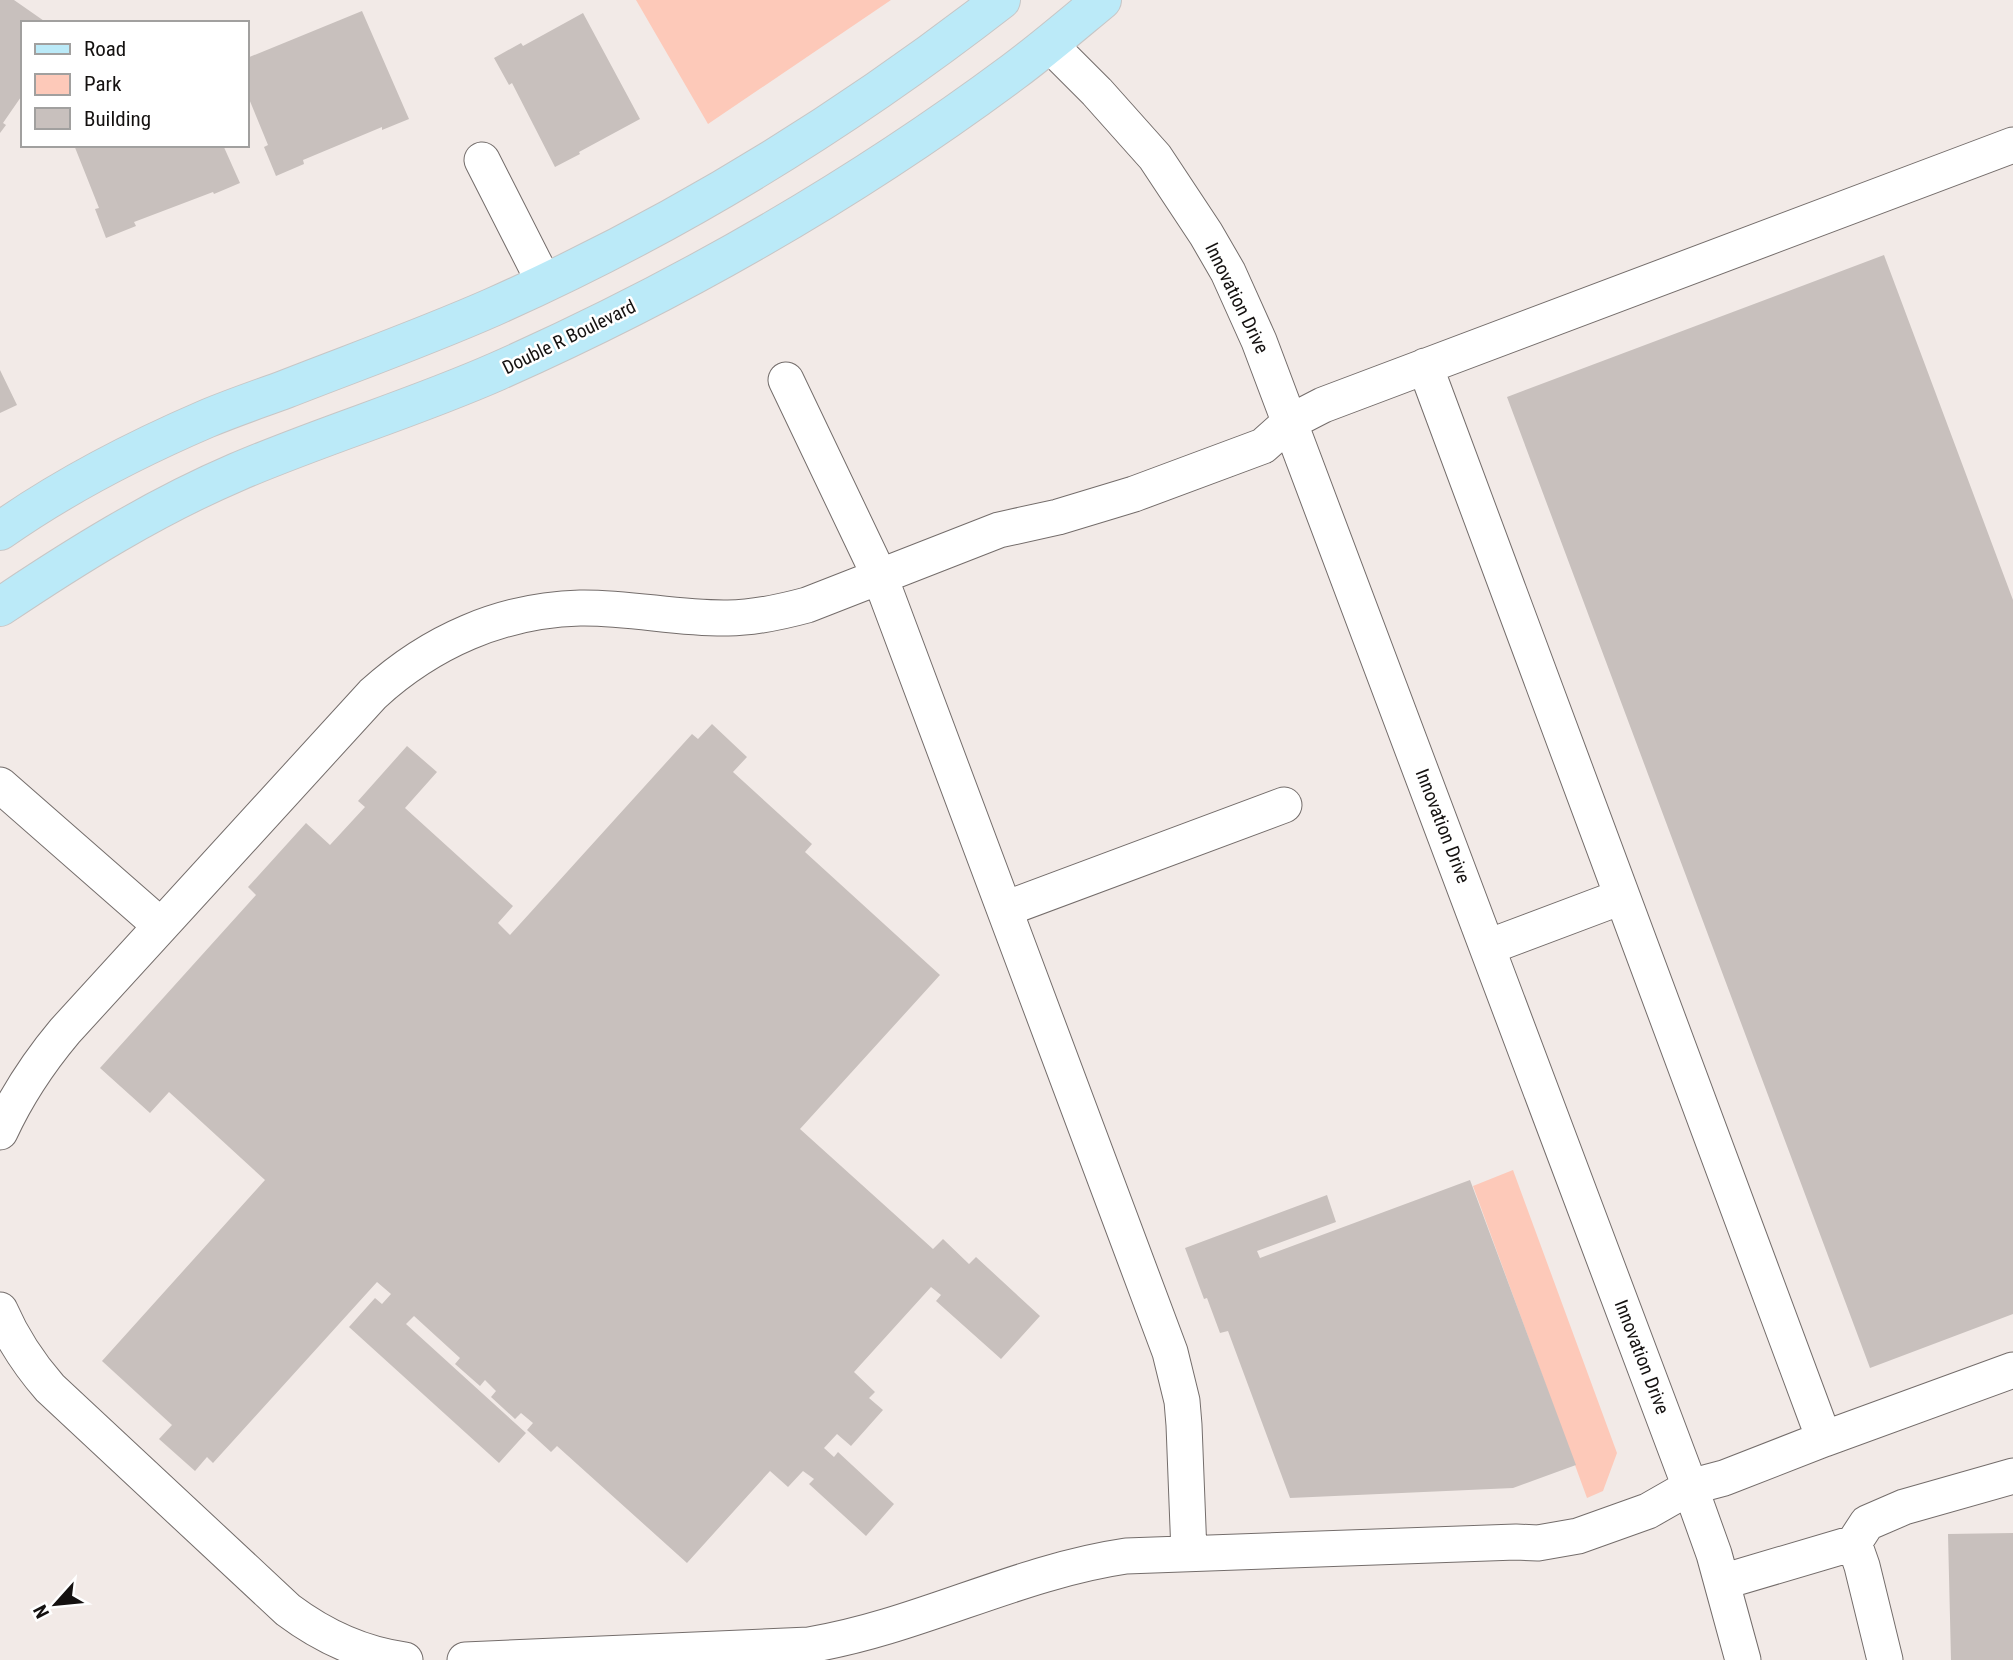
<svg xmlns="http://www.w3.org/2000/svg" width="2013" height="1660" font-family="'Roboto Condensed',sans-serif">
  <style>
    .green { fill: #fdc9b9 }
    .building { fill: #c8c0bd }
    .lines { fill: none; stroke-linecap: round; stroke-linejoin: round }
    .minor-casing { stroke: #746d6b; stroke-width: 37 }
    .major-casing { stroke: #c7c6c6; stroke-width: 40 }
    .minor { stroke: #fff; stroke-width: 35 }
    .major { stroke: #bbeaf8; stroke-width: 38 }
    .labels { text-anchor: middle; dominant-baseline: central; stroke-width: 5; stroke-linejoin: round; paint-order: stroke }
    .street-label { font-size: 19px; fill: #141110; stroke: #fff }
  </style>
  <rect width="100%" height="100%" fill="#f2eae7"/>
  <path class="green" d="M 636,0 L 891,0 L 708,124 Z
    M 1513,1170 L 1617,1453 L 1603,1491 L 1587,1498 L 1473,1186 Z"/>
  <path class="building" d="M 0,0 L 14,0 L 47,23 L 23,23 L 23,94 L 3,123 L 6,125 L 0,133 Z
    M 362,11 L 409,119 L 382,130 L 382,127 L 303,160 L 304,164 L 276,176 L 264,147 L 268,145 L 247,94 L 247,58 Z
    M 583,13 L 640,119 L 579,152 L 580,154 L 555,167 L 512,83 L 509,85 L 494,58 L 521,43 L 523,46 Z
    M 74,145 L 223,145 L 240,183 L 214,194 L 213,192 L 134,222 L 136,226 L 106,238 L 95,209 L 99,208 Z
    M 1884,255 L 2013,600 L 2013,1314 L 1870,1368 L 1507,397 Z
    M 0,370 L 17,405 L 0,413 Z
    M 712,724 L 747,757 L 733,772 L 812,844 L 805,852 L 940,975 L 800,1129 L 933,1249 L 943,1239 L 969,1264 L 976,1257 L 1040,1316 L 1001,1359 L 936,1301 L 941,1295 L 931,1287 L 854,1372 L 875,1392 L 869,1398 L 883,1410 L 851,1446 L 837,1434 L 824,1448 L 834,1457 L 838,1452 L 894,1504 L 866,1536 L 809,1484 L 814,1479 L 803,1471 L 788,1487 L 770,1471 L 687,1563 L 557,1446 L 551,1452 L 527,1430 L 533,1423 L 521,1413 L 515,1419 L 491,1397 L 496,1391 L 485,1380 L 480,1386 L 455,1364 L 460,1358 L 414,1316 L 406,1324 L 526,1433 L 499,1463 L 349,1327 L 375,1298 L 382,1304 L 391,1294 L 377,1282 L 213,1463 L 207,1457 L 195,1471 L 159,1439 L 172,1425 L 102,1361 L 265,1180 L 169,1092 L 150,1113 L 100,1068 L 256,895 L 248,887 L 306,823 L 330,845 L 365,807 L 358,801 L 407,746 L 437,772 L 405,808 L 513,906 L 498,923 L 510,935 L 692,734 L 698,739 Z
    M 1470,1180 L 1576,1465 L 1513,1488 L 1290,1498 L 1228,1331 L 1220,1333 L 1207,1298 L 1204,1299 L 1185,1248 L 1327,1195 L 1336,1222 L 1257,1251 L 1260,1258 Z
    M 2013,1533 L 2013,1660 L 1951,1660 L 1948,1534 Z"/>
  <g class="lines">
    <g class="minor-casing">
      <path id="minor" d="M 1049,44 L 1097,92 L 1155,157 L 1206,234 L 1228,272 L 1259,341 L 1690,1487 L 1714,1554 L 1743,1660
        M 482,160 L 544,282
        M 786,380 L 880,577 L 1170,1352 L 1182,1401 L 1184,1425 L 1189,1553
        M 0,785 L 161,926
        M 1005,909 L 1284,805
        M 1488,947 L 1621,897
        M 0,1132 C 17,1095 39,1062 65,1031 L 373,694 C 430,642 501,610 580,608 C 629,607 679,619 728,618 C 755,618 781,612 807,605 L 999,530 L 1058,517 L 1134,494 L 1263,446 L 1290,422 L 1323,405 L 2013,145
        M 0,1310 C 13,1340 29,1364 50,1388 L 288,1610 C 324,1637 361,1654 405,1660
        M 1824,1439 L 2013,1370
        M 1722,1582 L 1854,1543
        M 465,1660 L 809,1645 C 918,1627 1017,1572 1126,1556 L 1516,1542 L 1538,1543 L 1578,1536 L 1648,1511 L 1690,1487 L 1724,1478 L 1824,1439 L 1425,366
        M 1885,1660 L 1862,1566 L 1854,1543 L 1867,1523 L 1904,1507 L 2013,1476"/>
    </g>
    <g class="major-casing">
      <path id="major" d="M 0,531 C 64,486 134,450 206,419 C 232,408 259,399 286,389 C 355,362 425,337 493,307 C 675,226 844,122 1001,0
        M 0,607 C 76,556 153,508 237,472 C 323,435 412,409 498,371 C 680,290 853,191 1013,72 C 1044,49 1073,24 1102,0"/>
    </g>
    <use href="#minor" class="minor"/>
    <use href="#major" class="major"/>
  </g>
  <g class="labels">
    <g class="street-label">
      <text transform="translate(1237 298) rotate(64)">Innovation Drive</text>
      <text transform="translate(569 337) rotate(-26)">Double R Boulevard</text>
      <text transform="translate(1443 826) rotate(69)">Innovation Drive</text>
      <text transform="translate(1642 1357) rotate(69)">Innovation Drive</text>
    </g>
  </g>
  <rect x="21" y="21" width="228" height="126" fill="#ffffff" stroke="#a1a09f" stroke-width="2"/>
  <rect x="35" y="44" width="35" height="10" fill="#bbeaf8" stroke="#a1a09f" stroke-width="2"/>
  <text x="84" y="56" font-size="21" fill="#141110">Road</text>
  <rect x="35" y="74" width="35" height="21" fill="#fdc9b9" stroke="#a1a09f" stroke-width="2"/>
  <text x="84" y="91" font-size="21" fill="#141110">Park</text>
  <rect x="35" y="108" width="35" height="21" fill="#c8c0bd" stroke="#a1a09f" stroke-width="2"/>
  <text x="84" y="126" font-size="21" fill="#141110">Building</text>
  <g transform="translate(56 1604) rotate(243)" stroke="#ffffff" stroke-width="5" paint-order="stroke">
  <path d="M0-5L12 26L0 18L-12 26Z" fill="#141110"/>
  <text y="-10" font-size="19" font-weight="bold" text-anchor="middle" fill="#141110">N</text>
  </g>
</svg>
